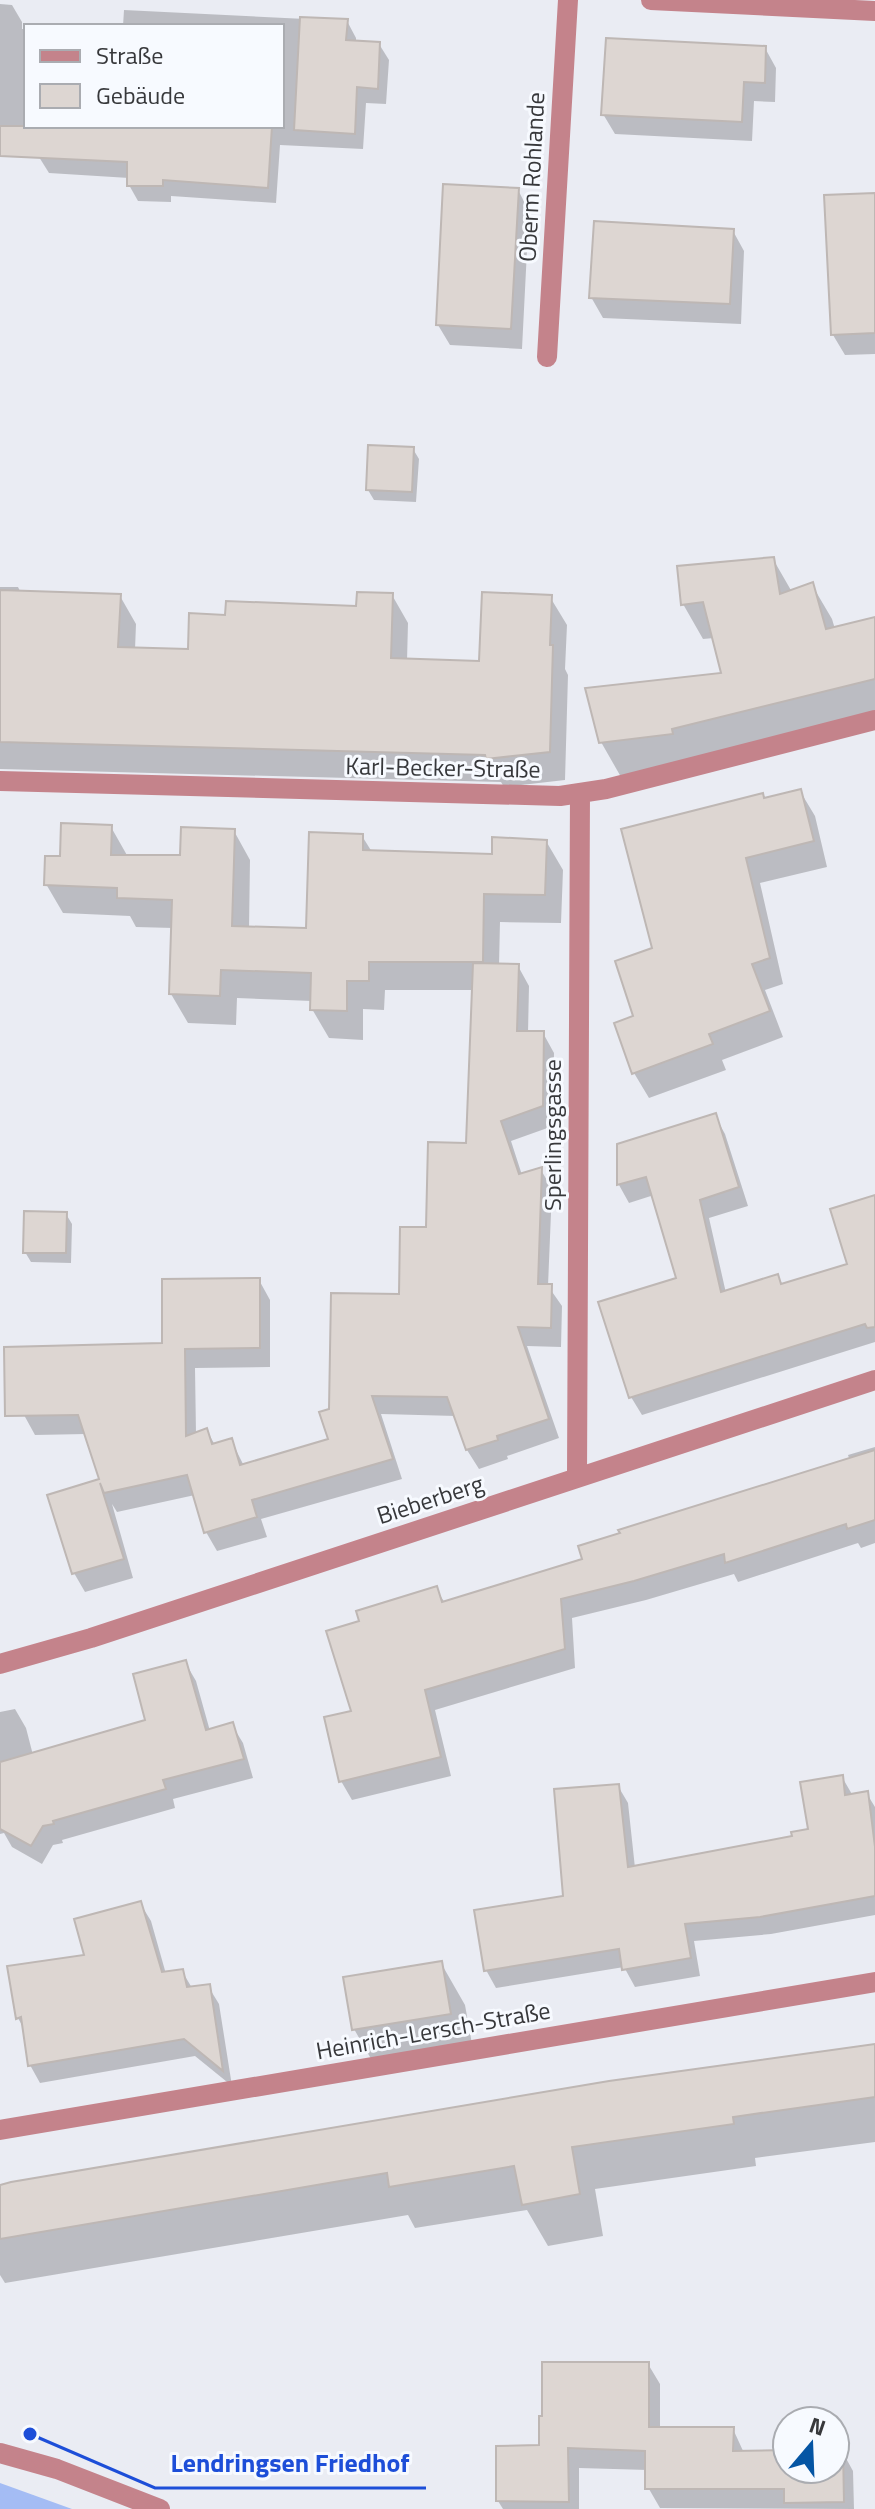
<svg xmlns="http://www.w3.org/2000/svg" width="875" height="2509" font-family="'Titillium Web',sans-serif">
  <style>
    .green { fill: #a4bcf4 }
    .shadow { fill: #0003 }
    .building { fill: #ddd6d2; stroke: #beb7b4; stroke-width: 2 }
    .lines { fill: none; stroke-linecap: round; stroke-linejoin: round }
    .minor { stroke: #c4838b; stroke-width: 20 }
    .labels { text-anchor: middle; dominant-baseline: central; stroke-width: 6; stroke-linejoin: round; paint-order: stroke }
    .street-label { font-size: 24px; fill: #37383b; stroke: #f7faff }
    .leader { fill: none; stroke: #1d4ed8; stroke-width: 3 }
    .callout-dot { fill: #1d4ed8; stroke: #f7faff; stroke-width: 3 }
    .callout-label { font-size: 26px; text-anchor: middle; font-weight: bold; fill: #1d4ed8; stroke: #f7faff; stroke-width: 6; stroke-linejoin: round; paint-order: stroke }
  </style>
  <rect width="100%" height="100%" fill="#eaecf3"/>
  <path class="green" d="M 0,2483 L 72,2509 L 0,2509 Z"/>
  <path class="shadow" d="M 0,4 L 12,5 L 22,22 L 22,29 L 26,29 L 26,126 L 33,126 L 0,145 Z
    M 124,10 L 347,21 L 356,38 L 356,42 L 379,44 L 389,60 L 386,104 L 366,103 L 363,149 L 280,145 L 276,203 L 171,196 L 171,202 L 138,201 L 129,185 L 129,178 L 49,173 L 39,157 L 41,126 L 282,126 L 282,26 L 123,26 Z
    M 765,48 L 776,68 L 775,102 L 754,101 L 752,141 L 615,134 L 603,114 Z
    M 518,190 L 529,211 L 522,349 L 450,345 L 438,325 Z
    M 875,195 L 875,354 L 845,355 L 833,335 Z
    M 733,231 L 744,251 L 741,324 L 603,318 L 591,297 Z
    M 413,449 L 419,459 L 416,502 L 374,500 L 368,490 Z
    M 773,559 L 792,592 L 812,585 L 832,619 L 835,629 L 875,620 L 875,718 L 621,777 L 601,742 L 723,674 L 714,638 L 703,639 L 683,604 Z
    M 0,587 L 18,587 L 21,593 L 120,596 L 136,624 L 135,650 L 190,651 L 227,617 L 358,608 L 392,595 L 408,623 L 407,661 L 481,663 L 550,597 L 567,625 L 565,669 L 568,675 L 565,780 L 504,787 L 501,782 L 0,769 Z
    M 800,791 L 815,816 L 827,867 L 760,883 L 783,984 L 765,990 L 783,1037 L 722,1060 L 726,1070 L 649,1098 L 634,1073 L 636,1018 L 655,950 Z
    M 111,827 L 128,857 L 182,857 L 234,831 L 250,860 L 249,929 L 308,931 L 362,836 L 372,852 L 494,856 L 546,841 L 563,870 L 561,923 L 500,922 L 499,966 L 518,966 L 529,986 L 528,1033 L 543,1033 L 554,1053 L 553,1126 L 511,1141 L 522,1175 L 541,1170 L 552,1189 L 548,1286 L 562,1306 L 561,1347 L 527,1346 L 559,1438 L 507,1456 L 508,1459 L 479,1469 L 467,1450 L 456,1416 L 381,1414 L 402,1479 L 261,1519 L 267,1537 L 217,1551 L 206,1532 L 195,1495 L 117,1512 L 112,1504 L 133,1578 L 85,1592 L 74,1573 L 50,1497 L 101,1481 L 86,1434 L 35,1435 L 24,1415 L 3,1349 L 164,1345 L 259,1280 L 270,1300 L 270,1367 L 195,1368 L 196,1434 L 207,1431 L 215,1445 L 231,1440 L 244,1466 L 331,1440 L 331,1411 L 401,1296 L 428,1229 L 468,1145 L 474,990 L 385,990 L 384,1010 L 363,1009 L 363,1040 L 329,1038 L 312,1009 L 312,1001 L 237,998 L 236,1025 L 188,1023 L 171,994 L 173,928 L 136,927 L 130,916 L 63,913 L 46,884 L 62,858 Z
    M 715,1116 L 725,1134 L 748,1206 L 709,1218 L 726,1293 L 777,1276 L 782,1286 L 850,1265 L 875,1197 L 875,1342 L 642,1415 L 631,1397 L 600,1303 L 678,1279 L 654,1195 L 629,1203 L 619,1185 L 619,1145 Z
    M 66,1214 L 72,1224 L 71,1263 L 31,1262 L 25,1252 Z
    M 875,1447 L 875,1543 L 861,1548 L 858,1543 L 738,1582 L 734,1574 L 646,1600 L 572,1618 L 575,1668 L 435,1710 L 451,1776 L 352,1800 L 341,1781 L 353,1712 L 361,1622 L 436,1589 L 445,1603 L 585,1560 L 850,1461 L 848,1455 Z
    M 185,1662 L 196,1681 L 210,1731 L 232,1725 L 243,1743 L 253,1778 L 173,1799 L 175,1808 L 62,1840 L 63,1843 L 53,1845 L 42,1864 L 12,1847 L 4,1833 L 0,1834 L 0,1712 L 15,1709 L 26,1728 L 33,1755 L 147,1721 Z
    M 842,1777 L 853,1796 L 867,1794 L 875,1807 L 875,1915 L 771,1934 L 694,1941 L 700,1976 L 635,1987 L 624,1967 L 496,1988 L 486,1970 L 565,1897 L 618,1786 L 628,1803 L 635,1868 L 794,1837 L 810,1830 Z
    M 140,1903 L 151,1921 L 166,1974 L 182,1971 L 192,1988 L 208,1986 L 219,2004 L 232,2086 L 195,2056 L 40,2083 L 30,2065 L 25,2031 L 18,2018 L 87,1957 Z
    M 441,1963 L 465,2005 L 474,2055 L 378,2071 L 354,2029 Z
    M 875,2046 L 875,2142 L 755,2158 L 756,2166 L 595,2189 L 603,2236 L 548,2246 L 527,2210 L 415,2228 L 408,2215 L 5,2283 L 0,2275 L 0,2187 Z
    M 648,2364 L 660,2384 L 660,2429 L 733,2429 L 744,2453 L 787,2452 L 787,2469 L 835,2469 L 835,2451 L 842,2451 L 853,2471 L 854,2509 L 660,2508 L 649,2489 L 648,2470 L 579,2468 L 579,2509 L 503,2509 L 498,2501 L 541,2447 Z"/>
  <path class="building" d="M 300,17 L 348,19 L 346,40 L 380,42 L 378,89 L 357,87 L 355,134 L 294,130 Z
    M 606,38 L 766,46 L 765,83 L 744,82 L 742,122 L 601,115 Z
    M 0,126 L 272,126 L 268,188 L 163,180 L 163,186 L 127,186 L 127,162 L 0,156 Z
    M 443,184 L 519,188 L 511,329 L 436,325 Z
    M 875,193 L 875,333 L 831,335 L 824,195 Z
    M 594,221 L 734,229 L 730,304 L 589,298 Z
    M 368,445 L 414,447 L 412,492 L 366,490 Z
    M 774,557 L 780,594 L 813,582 L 826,629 L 875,617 L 875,679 L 672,729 L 673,734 L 599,743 L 585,688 L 721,673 L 703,602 L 681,605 L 677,566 Z
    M 0,590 L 121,594 L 118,647 L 188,649 L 189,613 L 225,615 L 226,601 L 356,606 L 357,592 L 393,593 L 391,658 L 479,661 L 482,592 L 552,595 L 550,645 L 553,645 L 550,752 L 486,759 L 485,755 L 0,742 Z
    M 801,789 L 814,841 L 746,858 L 770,958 L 752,964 L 770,1011 L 709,1034 L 713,1044 L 632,1074 L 614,1023 L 633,1016 L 615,961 L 652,948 L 621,829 L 763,793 L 764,798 Z
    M 61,823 L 112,825 L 111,855 L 180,855 L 181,827 L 235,829 L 232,926 L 306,928 L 309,832 L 363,834 L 363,850 L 492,854 L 492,837 L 547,840 L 545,895 L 484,894 L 483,962 L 369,962 L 369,981 L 347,981 L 347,1011 L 310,1010 L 311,973 L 221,970 L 220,996 L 169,994 L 172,900 L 117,898 L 117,888 L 44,885 L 45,856 L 60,856 Z
    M 473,963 L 519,964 L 517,1031 L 544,1031 L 543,1106 L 501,1121 L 519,1174 L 542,1167 L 538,1284 L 552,1284 L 551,1328 L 518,1327 L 549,1419 L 497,1436 L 498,1440 L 466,1450 L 447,1397 L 372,1396 L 393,1459 L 252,1500 L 257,1517 L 204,1533 L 187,1475 L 104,1493 L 100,1483 L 124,1559 L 72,1574 L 47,1495 L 99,1479 L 78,1415 L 5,1416 L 4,1347 L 162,1343 L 162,1279 L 260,1278 L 260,1348 L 185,1349 L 186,1436 L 207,1428 L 212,1444 L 232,1438 L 240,1465 L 328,1439 L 319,1412 L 329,1409 L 331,1293 L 399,1294 L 400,1227 L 426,1227 L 428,1142 L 466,1143 Z
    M 716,1113 L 739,1187 L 700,1200 L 721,1292 L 778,1274 L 781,1284 L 847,1264 L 830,1209 L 875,1195 L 875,1327 L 867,1328 L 865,1324 L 629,1398 L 598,1302 L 676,1278 L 646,1177 L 617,1185 L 617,1144 Z
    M 24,1211 L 67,1212 L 66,1253 L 23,1253 Z
    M 875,1450 L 875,1520 L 847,1529 L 846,1524 L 725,1563 L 724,1554 L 634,1581 L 561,1599 L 565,1649 L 425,1690 L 441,1757 L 339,1782 L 324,1717 L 351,1711 L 326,1631 L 359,1621 L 356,1611 L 437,1586 L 442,1602 L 582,1559 L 578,1546 L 620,1533 L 618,1530 Z
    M 186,1660 L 206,1730 L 233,1722 L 244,1759 L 163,1780 L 166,1789 L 53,1821 L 54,1824 L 43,1826 L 31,1846 L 0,1829 L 0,1762 L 145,1720 L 133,1674 Z
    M 843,1775 L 845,1795 L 868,1791 L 875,1847 L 875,1896 L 760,1917 L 685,1924 L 691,1958 L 622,1970 L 619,1949 L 484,1971 L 474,1910 L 563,1896 L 554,1789 L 619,1784 L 628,1867 L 792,1836 L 791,1832 L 808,1829 L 800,1782 Z
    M 141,1901 L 162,1972 L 183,1969 L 187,1987 L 210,1984 L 223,2071 L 184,2039 L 28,2066 L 21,2017 L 16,2019 L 7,1966 L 84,1955 L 74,1919 Z
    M 442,1961 L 451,2014 L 352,2030 L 343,1977 Z
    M 875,2044 L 875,2097 L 733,2117 L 734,2124 L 572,2147 L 580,2194 L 522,2205 L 514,2166 L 389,2187 L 387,2173 L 0,2239 L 0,2185 L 11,2182 L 609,2081 Z
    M 542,2362 L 649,2362 L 649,2427 L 734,2427 L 733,2451 L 787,2450 L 787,2469 L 835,2469 L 835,2449 L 843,2449 L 844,2502 L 784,2503 L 784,2489 L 645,2489 L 645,2451 L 568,2448 L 569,2502 L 496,2501 L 496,2446 L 539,2445 L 539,2416 L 542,2416 Z"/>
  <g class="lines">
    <path class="minor" d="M 651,0 L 875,11
      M 547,357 L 568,0
      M 0,781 L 560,796 L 606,789 L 875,720
      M 577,1478 L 580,793
      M 0,1664 L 91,1638 L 875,1380
      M 0,2130 L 875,1982
      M 0,2453 L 57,2469 L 160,2509"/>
  </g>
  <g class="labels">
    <g class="street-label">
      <text transform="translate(531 177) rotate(-87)">Oberm Rohlande</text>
      <text transform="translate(443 767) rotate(1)">Karl-Becker-Straße</text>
      <text transform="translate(552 1135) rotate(-90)">Sperlingsgasse</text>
      <text transform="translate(430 1499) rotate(-18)">Bieberberg</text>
      <text transform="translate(433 2030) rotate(-10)">Heinrich-Lersch-Straße</text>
    </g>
  </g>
  <path class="leader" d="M30 2434L155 2488H426"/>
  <circle class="callout-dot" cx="30" cy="2434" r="8"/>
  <g class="callout-label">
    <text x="290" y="2472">Lendringsen Friedhof</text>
  </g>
  <rect x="24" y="24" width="260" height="104" fill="#f7faff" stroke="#aaacb1" stroke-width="2"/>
  <rect x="40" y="50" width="40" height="12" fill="#c4838b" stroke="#aaacb1" stroke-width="2"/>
  <text x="96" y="64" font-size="24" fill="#37383b">Straße</text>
  <rect x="40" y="84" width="40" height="24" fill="#ddd6d2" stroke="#aaacb1" stroke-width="2"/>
  <text x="96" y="104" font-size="24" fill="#37383b">Gebäude</text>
  <g transform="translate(811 2445) rotate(19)"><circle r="38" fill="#f7faff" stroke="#aaacb1" stroke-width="2"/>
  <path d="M0-6L14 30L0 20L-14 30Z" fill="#0555a4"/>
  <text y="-12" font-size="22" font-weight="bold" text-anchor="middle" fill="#37383b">N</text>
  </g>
</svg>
